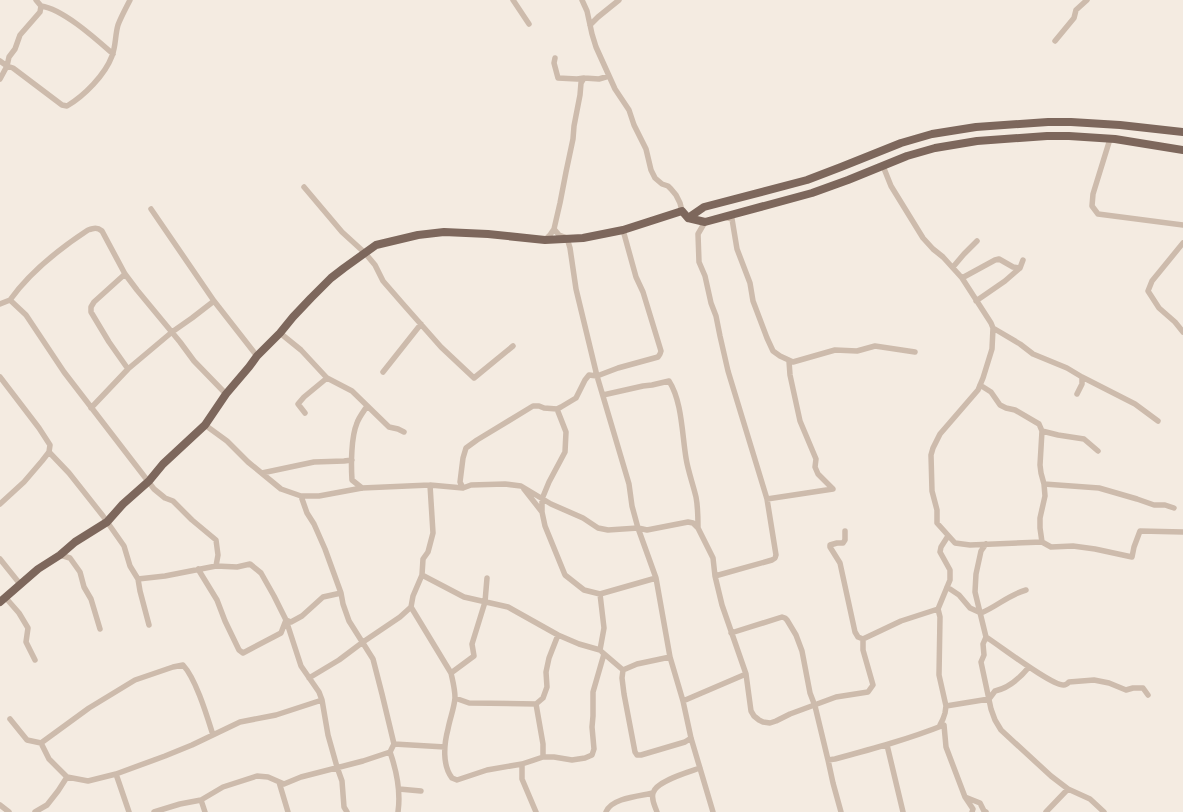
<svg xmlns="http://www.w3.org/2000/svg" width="1183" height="812" font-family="Arial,sans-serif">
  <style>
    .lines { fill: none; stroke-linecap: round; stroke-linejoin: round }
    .minor { stroke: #cdbbac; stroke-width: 5.5 }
    .primary { stroke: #7d675c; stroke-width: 8 }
  </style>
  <rect width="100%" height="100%" fill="#f4ebe1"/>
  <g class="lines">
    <path class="minor" d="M 513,0 L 529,24
      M 582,0 L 587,11 L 592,34 L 596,47 L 615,89 L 629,110 L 634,125 L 646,149 L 651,170 L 655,178 L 662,184 L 668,186 L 671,189 L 676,195 L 680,203 L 682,211
      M 41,6 C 63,9 96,39 113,54
      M 590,25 L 598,17 L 619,0
      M 1055,41 L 1074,18 L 1076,10 L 1087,0
      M 555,58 L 554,63 L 558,78 L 577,79 L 584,78
      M 0,61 L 7,66 L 13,68 L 62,105 L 67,106 C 84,96 105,75 112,56 C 116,46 115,35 118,25 C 121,17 126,8 130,0
      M 0,79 L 7,66 L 9,57 L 15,49 L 20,35 L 40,12 L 41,6 L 36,0
      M 1110,139 L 1093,194 L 1092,206 L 1098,214 L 1183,225
      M 883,166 L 891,186 L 923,238 L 933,249 L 943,257 L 962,278 L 991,323 L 993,328 L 992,349 L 983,378 L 978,390 L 940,434 L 933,448 L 931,455 L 932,491 L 937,510 L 937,523 L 955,543 L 970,545 L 1042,542 L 1051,547 L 1073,546 L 1095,549 L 1132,557 L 1134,547 L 1140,531 L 1183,532
      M 304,187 L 342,232 L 365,253 L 375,265 L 383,281 L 403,304 L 441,347 L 474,378 L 513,346
      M 151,209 L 214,301
      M 725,217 L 732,219 L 737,249 L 750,283 L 753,301 L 767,338 L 773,351 L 780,356 L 793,362 L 835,350 L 857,351 L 875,346 L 915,352
      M 705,222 L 698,234 L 699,262 L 705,276 L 711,303 L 716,316 L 720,336 L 728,371 L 767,499 L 776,555 L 775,558 L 772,560 L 715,576
      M 554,229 L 559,235 L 567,238 L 570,248 L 576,289 L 597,376 L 629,484 L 632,506 L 638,528 L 656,578 L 670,657 L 683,701 L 691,738 L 713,812
      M 545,240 L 550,235 L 554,229 L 560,203 L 566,172 L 573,139 L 574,126 L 580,95 L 581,83 L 584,78 L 599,79 L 609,76
      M 1183,243 L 1152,281 L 1148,291 L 1159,308 L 1175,322 L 1183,332
      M 952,266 L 953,267 L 964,254 L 977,241
      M 125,274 L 94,302 L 91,307 L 91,312 L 109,342 L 128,369
      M 962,278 L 995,260 L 999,259 L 1013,267 L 1020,268
      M 976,301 L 1005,281 L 1020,268 L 1023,260
      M 0,304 L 10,300
      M 993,328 L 1020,344 L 1033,354 L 1067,368 L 1082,377 L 1082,384 L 1077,394
      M 280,333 L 301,350 L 327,378 L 352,391 L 389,427 L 398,429 L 404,432
      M 383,372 L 421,324
      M 0,377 L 39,428 L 50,445 L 49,452 L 42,461 L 24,482 L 0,504
      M 1082,377 L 1135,404 L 1158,421
      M 980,385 L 991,392 L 1000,405 L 1006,408 L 1015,410 L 1039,424 L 1042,431 L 1040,465 L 1041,473 L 1044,484 L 1045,496 L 1040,518 L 1040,528 L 1042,542
      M 603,395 L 643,386 L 652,385 L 669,381 C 682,401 682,434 686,458 C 688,471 693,484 696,497 C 698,507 698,517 698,528
      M 91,408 L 128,369 L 172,332 L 192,318 L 214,301 L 257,356
      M 305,413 L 298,404 L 304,397 L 327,378
      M 205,425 L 227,441 L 248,462 L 281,489 L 301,496 L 319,496 L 362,488 L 430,485 L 433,533 L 428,552 L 423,559 L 422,575 L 464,597 L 508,607 L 558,635 L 579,644 L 600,650 L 604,628 L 600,594 L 656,578
      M 1042,431 L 1058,435 L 1084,439 L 1098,451
      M 49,452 L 69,473 L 103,516 L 124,546 L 130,566 L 138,579 L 165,576 L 216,566 L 237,567 L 250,564 L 261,573 L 274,596 L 286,620 L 301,666 L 319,692 L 322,700 L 328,735 L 337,767 L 342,781 L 344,807 L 347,812
      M 262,473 L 314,462 L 344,461 L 352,460
      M 1044,484 L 1099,488 L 1137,499 L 1154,505 L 1165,505 L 1174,508
      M 430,485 L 463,488 L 471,485 L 505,484 L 521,486 L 551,504 L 583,518 L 598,528 L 608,530 L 638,528 L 647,530 L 688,522 L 693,523 L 698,528 L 713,558 L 715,576 L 722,605 L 746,674 L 751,711 L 754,716 L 759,720 L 763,722 L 770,723 L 776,721 L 790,714 L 836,697 L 868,692 L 873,685 L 863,650 L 863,639
      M 362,488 L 352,480 C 351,465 351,437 357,423 C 359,417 364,411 367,406
      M 463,488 L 460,482 L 463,458 L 466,448 L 477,440 L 533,406 L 539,406 L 544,408 L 557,409 L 561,407 L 576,398 L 585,380 L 589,375 L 597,376 L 618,368 L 658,357 L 660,354 L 661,351 L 643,292 L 636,277 L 623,230
      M 524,489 L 542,512 L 545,526 L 565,575 L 584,590 L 600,594
      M 767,499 L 833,489 L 818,474 L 815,467 L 816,459 L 800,421 L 790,375 L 789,361
      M 542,512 L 542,499 L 549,482 L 565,452 L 566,432 L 557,409
      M 845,531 L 845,540 L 843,543 L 837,543 L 830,545 L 830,547 L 840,563 L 855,632 L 858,637 L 863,639 L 901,621 L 938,609
      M 986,544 L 981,551 L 976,574 L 975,592 L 986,637 L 983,644 L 984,655 L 981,662 L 991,709 L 995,720 L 1001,730 L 1051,776 L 1068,789 L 1090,799 L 1104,812
      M 60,555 L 70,558 L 80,572 L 84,587 L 91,599 L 100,629
      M 0,559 L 20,584
      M 216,566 L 218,555 L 216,540 L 192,520 L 173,501 L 165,498 L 154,489 L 64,372 L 26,315 L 10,300 C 30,272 59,249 88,230 C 94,228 97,227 102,231 L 125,274 L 137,290 L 180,342 L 194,361 L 226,394
      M 198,569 L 217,600 L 225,621 L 239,650 L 243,653 L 281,633 L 286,620 L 291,622 L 302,616 L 323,597 L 341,593
      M 138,579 L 140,591 L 149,625
      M 947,587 L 959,595 L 970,608 L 981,613 C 998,606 1008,595 1026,590
      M 5,597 L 19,613 L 28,628 L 26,642 L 35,660
      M 411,607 L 451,673 C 453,682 455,689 455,698 C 454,709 450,718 448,729 C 444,744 442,765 452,778 L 457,780 L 487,770 L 522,764 L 543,757 L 554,757 L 572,760 L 585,758 L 592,755 L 594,749 L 592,727 L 593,716 L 593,692 L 604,654
      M 731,633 L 782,617 L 785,618 L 787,620 L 796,635 L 802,651 L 810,693 L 815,706 L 828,760 L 833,783 L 841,812
      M 986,637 C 999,645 1053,687 1064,685 C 1066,685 1067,684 1069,682 L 1094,680 L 1109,683 L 1126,690 L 1133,688 L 1143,688 L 1148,695
      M 602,652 L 623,670 L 637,664 L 670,657
      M 623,670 L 622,678 L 624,694 L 635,752 L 637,755 L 641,755 L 685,742 L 691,738
      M 451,673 L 474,656 L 472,644 L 485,602 L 487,578
      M 309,678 L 339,660 L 363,642 L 400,617 L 411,607 L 413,596 L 422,575
      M 455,698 L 469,703 L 536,704 L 543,698 L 547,687 L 546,672 L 549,658 L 558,635
      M 683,701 L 746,674
      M 536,704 L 543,744 L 543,757
      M 946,706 L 989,699 L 995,691 C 1009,688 1020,678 1029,667
      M 10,719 L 27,740 L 41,743 L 89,708 L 135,680 L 173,667 L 183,665 C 196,679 207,716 213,735
      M 944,725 L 946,747 L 965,797 L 973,809 L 972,812
      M 41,743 L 49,759 L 67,777 L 88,781 L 116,774 L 165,756 L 192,745 L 240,722 L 276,715 L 322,700
      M 394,744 L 445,747
      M 887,745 L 903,812
      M 390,752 C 397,772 401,791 398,812
      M 828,760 L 835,759 C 872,749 909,739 944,725 L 940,725 L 943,719 L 945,713 L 946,706 L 939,675 L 940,617 L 938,609 L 950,580 L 950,570 L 940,552 L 941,547 L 948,536
      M 522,764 L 522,779 L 536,812
      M 116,774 L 129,812
      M 279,782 L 288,812
      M 399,789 L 421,791
      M 965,797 L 980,803 L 984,811 L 986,812
      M 201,800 L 205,812
      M 0,805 L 9,812
      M 35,812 L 47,805 L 58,791 L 67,777
      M 154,812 L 180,804 L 201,800 L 223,787 L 257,776 L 268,777 L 284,784 L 301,777 L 363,761 L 390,752 L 394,744 L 382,694 L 373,659 L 349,621 L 343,604 L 341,593 L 325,549 L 314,524 L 307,513 L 301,496
      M 606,812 C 611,798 640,796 653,793
      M 657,812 C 655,806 651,800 653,793 C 656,781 689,772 700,768
      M 1046,812 L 1068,789"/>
    <path class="primary" d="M 688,218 L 704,207 L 807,180 L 841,167 L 901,143 L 932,134 L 976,127 L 1048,122 L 1071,122 L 1120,125 L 1183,132
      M 0,602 L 38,569 L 60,555 L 75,542 L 107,522 L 123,504 L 149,481 L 163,464 L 205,425 L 226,394 L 249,367 L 257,356 L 280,333 L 293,317 L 311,298 L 331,278 L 344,268 L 376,245 L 418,235 L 444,232 L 488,234 L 545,240 L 583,238 L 623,230 L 682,211 L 688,218 L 705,222 L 812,193 L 848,180 L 907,156 L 935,148 L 977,141 L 1047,136 L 1069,136 L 1115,139 L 1183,150"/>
  </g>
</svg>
